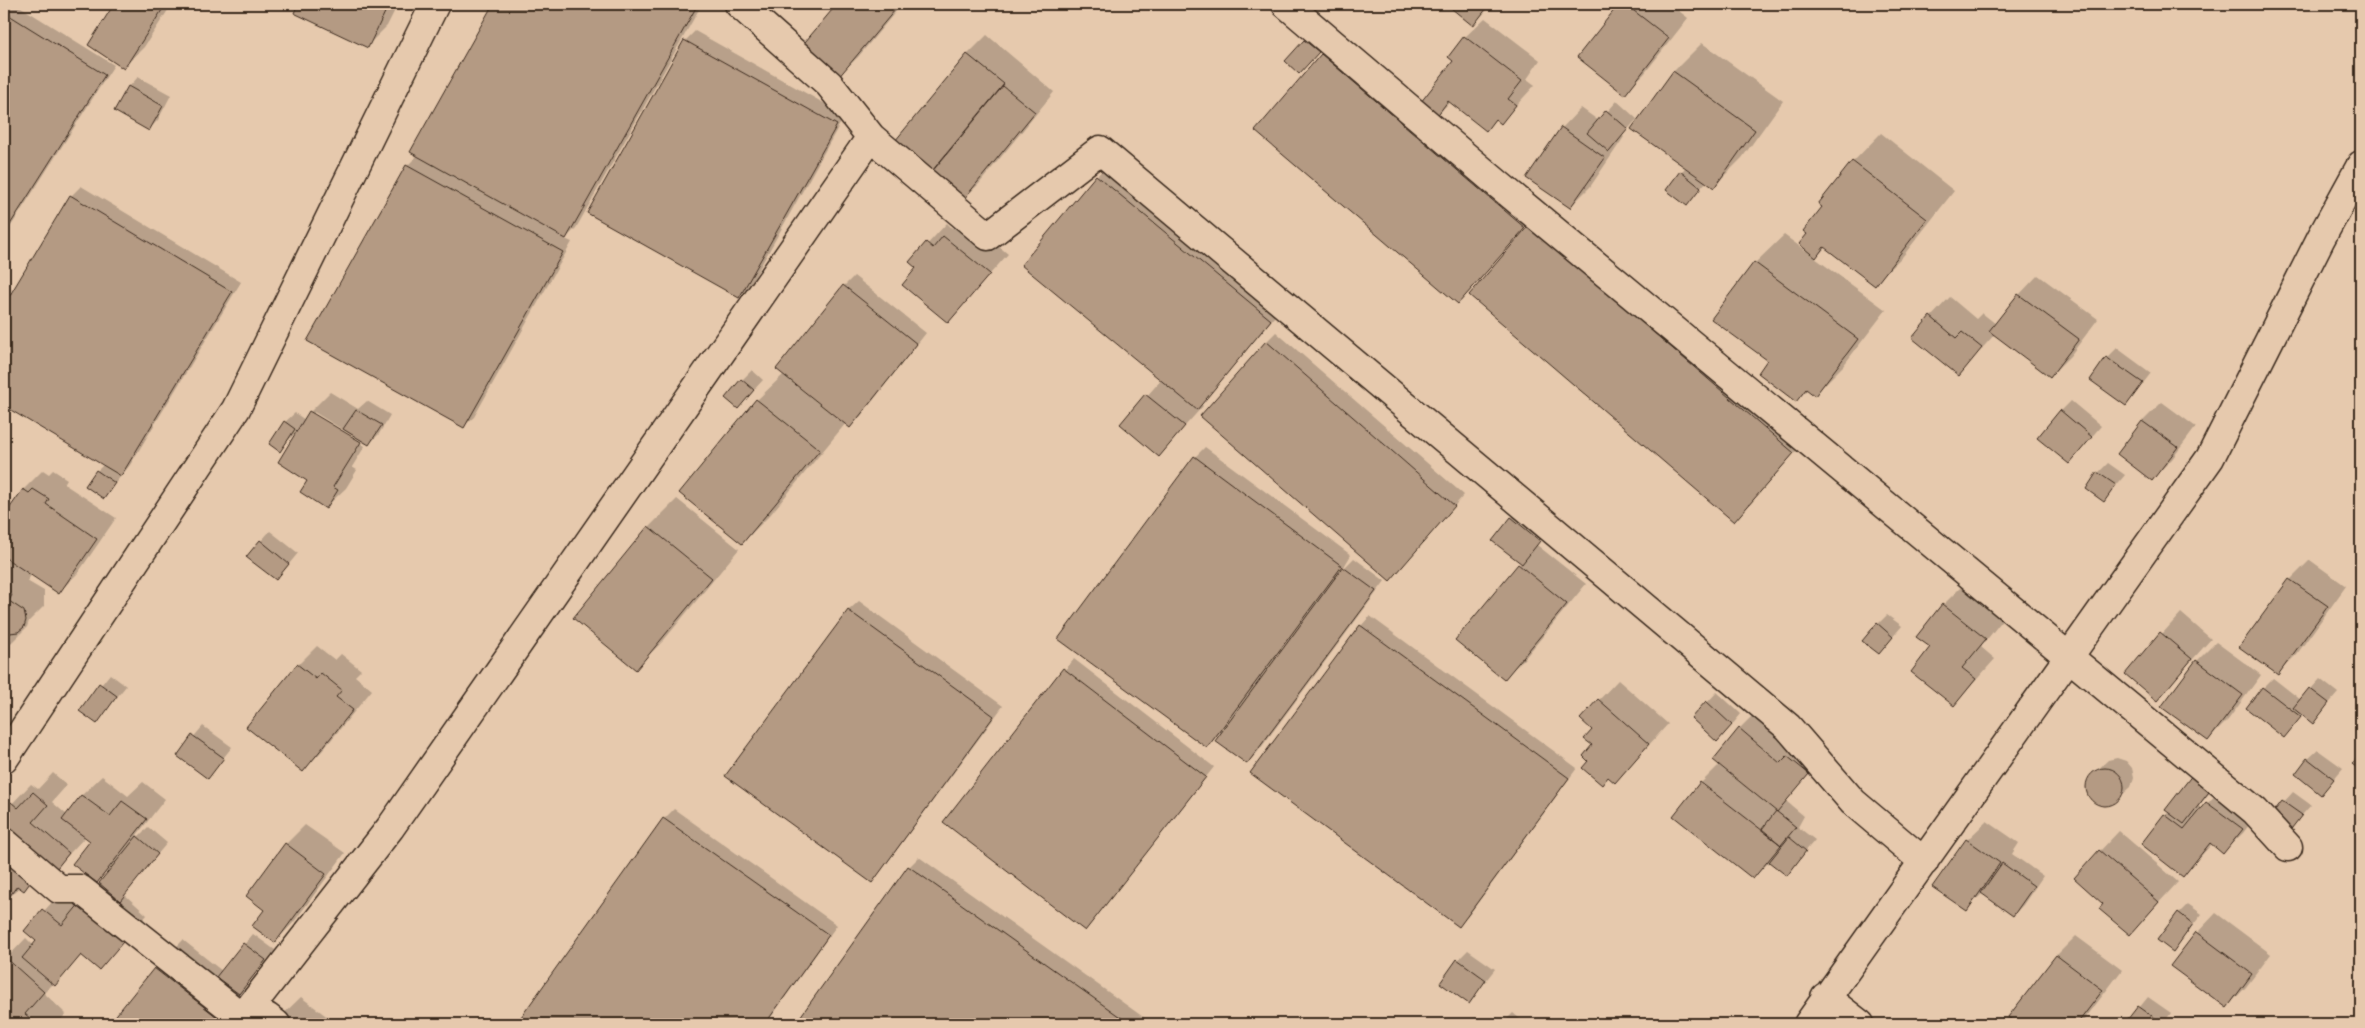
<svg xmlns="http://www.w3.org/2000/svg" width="2365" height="1028" font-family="Dekko,sans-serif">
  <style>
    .shadow { fill: #0003 }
    .building { fill: #b49a83; stroke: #3b2a1e }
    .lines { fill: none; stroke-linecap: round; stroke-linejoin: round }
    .street-casing { stroke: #3b2a1e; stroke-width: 31 }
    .street { stroke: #e6c9ad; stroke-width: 28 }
  </style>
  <rect width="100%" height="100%" fill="#e6c9ad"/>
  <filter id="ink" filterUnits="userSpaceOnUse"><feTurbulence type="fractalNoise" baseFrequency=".02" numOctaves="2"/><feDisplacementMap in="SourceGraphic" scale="10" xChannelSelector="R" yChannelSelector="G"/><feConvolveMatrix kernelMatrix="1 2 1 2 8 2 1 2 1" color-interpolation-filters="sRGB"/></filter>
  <g filter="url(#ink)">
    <path class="shadow" d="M 4,4 L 16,4 L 114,65 L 4,237 Z
      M 116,4 L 172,4 L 144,47 L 124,67 L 89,45 Z
      M 300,4 L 398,4 L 387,26 L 367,46 L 296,12 Z
      M 494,4 L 702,4 L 576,228 L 565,239 L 572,242 L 474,417 L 464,426 L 407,166 L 418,155 L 412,151 Z
      M 838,4 L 902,4 L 858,57 L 838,76 L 802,47 Z
      M 1448,4 L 1493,4 L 1473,24 Z
      M 1620,4 L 1670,4 L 1688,18 L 1644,74 L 1624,93 L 1578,57 Z
      M 1485,18 L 1540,60 L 1527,79 L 1535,85 L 1501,122 L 1497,118 L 1486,129 L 1451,101 L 1434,118 L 1465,37 Z
      M 695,31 L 845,115 L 749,287 L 739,297 L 685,41 Z
      M 1315,31 L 1327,41 L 1309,63 L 1287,61 Z
      M 987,35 L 1054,92 L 979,184 L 959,203 L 891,147 L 968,54 Z
      M 1702,43 L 1783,101 L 1742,158 L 1714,186 L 1707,181 L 1687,204 L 1681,172 L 1686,167 L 1633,128 L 1674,71 Z
      M 1332,45 L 1533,218 L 1468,293 L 1257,130 Z
      M 138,77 L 171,95 L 158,120 L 148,130 L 129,87 Z
      M 1617,101 L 1637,119 L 1622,136 L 1624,137 L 1590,187 L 1570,207 L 1562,128 L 1581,108 L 1599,121 Z
      M 1881,133 L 1954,191 L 1903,256 L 1874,284 L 1826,247 L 1815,258 L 1886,310 L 1843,366 L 1815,394 L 1808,389 L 1796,401 L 1769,360 L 1755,263 L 1784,235 L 1806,251 L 1809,234 L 1823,207 L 1819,204 L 1853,162 Z
      M 1106,166 L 1280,310 L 1201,404 L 1203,406 L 1159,455 L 1122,424 L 1162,379 L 1097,176 Z
      M 81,186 L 241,282 L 130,465 L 104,497 L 97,471 L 104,464 L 4,404 L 4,307 L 71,196 Z
      M 963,217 L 1008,254 L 948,321 L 918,268 L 911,262 L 947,223 L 952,228 Z
      M 1530,226 L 1803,443 L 1744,511 Z
      M 2038,275 L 2098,319 L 2070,356 L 2050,376 L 1995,334 L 1959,374 L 1931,317 L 1950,297 L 1976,319 L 1982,313 L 1996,324 L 2019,295 Z
      M 854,276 L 926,333 L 860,417 L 850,426 L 846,423 L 770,515 L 742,543 L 680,493 L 757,400 L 784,374 L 844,286 Z
      M 1276,332 L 1464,495 L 1399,569 L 1266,342 Z
      M 2117,348 L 2151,373 L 2126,405 L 2107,358 Z
      M 752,370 L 763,380 L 738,407 L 742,380 Z
      M 330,392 L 358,409 L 367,401 L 390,415 L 379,434 L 369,444 L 366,444 L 314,412 L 314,415 L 365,446 L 352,467 L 357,470 L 346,488 L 326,507 L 309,480 L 297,434 L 295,433 L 280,450 L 285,422 L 295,413 L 305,420 L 310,412 Z
      M 2071,401 L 2101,426 L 2078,453 L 2061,411 Z
      M 2162,402 L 2196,427 L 2172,459 L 2152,479 L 2142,422 Z
      M 1205,447 L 1351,555 L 1342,570 L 1354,558 L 1385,581 L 1257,753 L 1247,763 L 1220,733 L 1207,746 L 1195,457 Z
      M 2108,463 L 2125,475 L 2104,500 L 2098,473 Z
      M 43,470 L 49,474 L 53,470 L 67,479 L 64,484 L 116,518 L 78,573 L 59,592 L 32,574 L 27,581 L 44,591 L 44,606 L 29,621 L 27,627 L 4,650 L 4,563 L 9,558 L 4,555 L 4,518 L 24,489 Z
      M 677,499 L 739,549 L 664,640 L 636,668 L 649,527 Z
      M 1521,508 L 1549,530 L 1537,545 L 1586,584 L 1524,659 L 1504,678 L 1519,565 L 1522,562 L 1511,518 Z
      M 270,531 L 298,553 L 285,569 L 261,541 Z
      M 2310,560 L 2346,586 L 2297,654 L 2277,674 L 2241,647 L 2290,580 Z
      M 1963,585 L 2004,618 L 1981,647 L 1995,659 L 1954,705 L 1932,647 L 1918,636 L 1943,605 Z
      M 859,601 L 1003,706 L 881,871 L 871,881 L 727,776 L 849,610 Z
      M 2181,613 L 2211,639 L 2157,699 L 2126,674 Z
      M 1887,615 L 1902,626 L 1879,653 L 1878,624 Z
      M 1370,616 L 1577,768 L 1468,916 L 1458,925 L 1361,626 Z
      M 2216,642 L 2261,675 L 2228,720 L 2208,740 L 2197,661 Z
      M 317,646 L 335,660 L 341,654 L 361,670 L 355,676 L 372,690 L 322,751 L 302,771 L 298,665 Z
      M 1074,659 L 1214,767 L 1085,930 L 945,822 Z
      M 110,674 L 126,686 L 97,722 L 80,711 Z
      M 2273,678 L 2301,700 L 2320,679 L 2338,693 L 2313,722 L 2303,715 L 2284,736 L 2263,688 Z
      M 1618,680 L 1668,724 L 1615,782 L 1590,761 L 1599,700 Z
      M 1717,692 L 1741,714 L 1727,731 L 1693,718 Z
      M 1759,709 L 1828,753 L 1786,801 L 1804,816 L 1798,827 L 1815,840 L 1786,874 L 1770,861 L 1753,878 L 1701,783 L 1720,764 L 1739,729 Z
      M 203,726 L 232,747 L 208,777 L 178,755 Z
      M 2318,750 L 2343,768 L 2321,794 L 2308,759 Z
      M 2117,758 L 2126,761 L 2132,768 L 2134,777 L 2131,787 L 2113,803 L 2104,804 L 2095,801 L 2089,795 L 2088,785 L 2091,776 L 2108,760 Z
      M 53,773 L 67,785 L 52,802 L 67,815 L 82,795 L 102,776 L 128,796 L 143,782 L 165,799 L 137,835 L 139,836 L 148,827 L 167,843 L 124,894 L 147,915 L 99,968 L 83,954 L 44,993 L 66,1014 L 57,1024 L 4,1024 L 4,961 L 26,938 L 34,946 L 38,941 L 26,931 L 63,890 L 86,898 L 111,871 L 110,869 L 97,882 L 92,841 L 86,836 L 53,871 L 44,870 L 24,890 L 20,887 L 4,903 L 4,812 L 31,784 L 38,789 Z
      M 2221,778 L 2199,806 L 2202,809 L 2227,783 L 2261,809 L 2243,833 L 2223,852 L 2212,844 L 2183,875 L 2165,815 Z
      M 2293,792 L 2311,805 L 2288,831 L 2270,817 Z
      M 674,809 L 837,925 L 766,1024 L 518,1024 L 664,819 Z
      M 1987,821 L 2019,843 L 2012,854 L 2043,876 L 2023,905 L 2013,915 L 1983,893 L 1966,909 L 1967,840 Z
      M 305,825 L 345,853 L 294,922 L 275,942 L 286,844 Z
      M 2119,831 L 2178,882 L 2130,934 L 2105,904 L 2100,851 Z
      M 919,857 L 1153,1024 L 796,1024 L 909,867 Z
      M 2188,904 L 2202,914 L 2173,950 L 2179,913 Z
      M 2216,913 L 2271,954 L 2246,987 L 2227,1007 L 2197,933 Z
      M 253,934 L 275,950 L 244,988 L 249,991 L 223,1024 L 111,1024 L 155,969 L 183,940 L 222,971 Z
      M 2076,936 L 2122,970 L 2081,1024 L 2002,1024 L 2057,955 Z
      M 1468,950 L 1495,969 L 1469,1002 L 1458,960 Z
      M 301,997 L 337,1024 L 273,1024 Z
      M 2148,997 L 2171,1013 L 2163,1024 L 2126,1024 Z
      M 1513,1013 L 1526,1024 L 1502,1024 Z"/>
    <path class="building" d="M 114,4 L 152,4 L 162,10 L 124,69 L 88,45 Z
      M 298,4 L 389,4 L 368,48 L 294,13 Z
      M 493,4 L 698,4 L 566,239 L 410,152 Z
      M 769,4 L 785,4 L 778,11 Z
      M 837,4 L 900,4 L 838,78 L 800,48 Z
      M 1446,4 L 1490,4 L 1473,26 Z
      M 1619,4 L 1625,4 L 1669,38 L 1625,95 L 1577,57 Z
      M 4,12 L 105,75 L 4,234 Z
      M 1464,36 L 1522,81 L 1508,99 L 1516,105 L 1501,124 L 1495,119 L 1486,131 L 1448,101 L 1434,120 L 1417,107 L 1453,61 L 1448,57 Z
      M 684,40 L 837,125 L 739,298 L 587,213 Z
      M 1304,40 L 1319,52 L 1299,74 L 1285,61 Z
      M 967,54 L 1004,84 L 927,177 L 890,147 Z
      M 1321,54 L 1525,228 L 1458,304 L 1255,131 Z
      M 1673,71 L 1755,130 L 1714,188 L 1631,129 Z
      M 128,86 L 163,106 L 149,131 L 114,111 Z
      M 1003,86 L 1035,112 L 959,205 L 926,179 Z
      M 1606,110 L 1628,129 L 1609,152 L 1587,133 Z
      M 1561,127 L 1605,158 L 1570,208 L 1526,178 Z
      M 1852,161 L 1927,219 L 1875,286 L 1824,247 L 1816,258 L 1799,244 L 1807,234 L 1803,231 L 1822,207 L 1818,204 Z
      M 406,165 L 563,252 L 464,428 L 307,341 Z
      M 1680,171 L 1701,188 L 1687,206 L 1666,190 Z
      M 1096,175 L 1271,320 L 1197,410 L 1021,265 Z
      M 70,195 L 232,292 L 121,476 L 4,406 L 4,305 Z
      M 1529,225 L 1794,453 L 1734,522 L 1469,295 Z
      M 943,236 L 990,274 L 948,323 L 902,285 L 916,268 L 909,262 L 926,242 L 933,248 Z
      M 1754,262 L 1858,339 L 1815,396 L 1806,389 L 1796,402 L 1758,373 L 1767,360 L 1711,319 Z
      M 843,285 L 917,344 L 850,428 L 776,369 Z
      M 2018,294 L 2079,339 L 2050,377 L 1989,331 Z
      M 1930,316 L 1956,338 L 1962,332 L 1982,348 L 1959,376 L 1912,338 Z
      M 1266,341 L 1455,506 L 1390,581 L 1200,416 Z
      M 2106,357 L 2143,383 L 2126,406 L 2090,380 Z
      M 741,379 L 754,390 L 738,409 L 725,398 Z
      M 1145,394 L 1185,426 L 1159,457 L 1120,424 Z
      M 756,399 L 820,450 L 742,544 L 679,493 Z
      M 356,410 L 382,425 L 369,445 L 343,429 Z
      M 2060,410 L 2092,437 L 2069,464 L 2037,438 Z
      M 309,411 L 361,442 L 333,487 L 338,490 L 326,509 L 300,492 L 307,481 L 278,462 Z
      M 284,421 L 295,429 L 280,452 L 269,444 Z
      M 2142,421 L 2178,447 L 2152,481 L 2117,454 Z
      M 1194,456 L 1342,566 L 1207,748 L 1058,639 Z
      M 96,470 L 115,483 L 104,499 L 85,486 Z
      M 2097,472 L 2116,485 L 2104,502 L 2086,489 Z
      M 23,489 L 29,493 L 33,489 L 49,499 L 46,504 L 97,539 L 59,594 L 4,557 L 4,516 Z
      M 1511,517 L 1540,541 L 1522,564 L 1492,541 Z
      M 648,526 L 712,578 L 636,670 L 573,618 Z
      M 260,540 L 289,564 L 276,580 L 246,557 Z
      M 1518,564 L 1567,604 L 1504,680 L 1455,640 Z
      M 1343,567 L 1376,591 L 1247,764 L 1215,741 Z
      M 2289,579 L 2328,606 L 2278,675 L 2239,647 Z
      M 4,589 L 12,595 L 9,601 L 24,611 L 26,620 L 24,627 L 18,632 L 10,633 L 8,636 L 10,641 L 8,648 L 4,652 Z
      M 1942,604 L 1986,639 L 1962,668 L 1976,679 L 1954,706 L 1911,672 L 1930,647 L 1916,637 Z
      M 848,610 L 994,716 L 872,883 L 725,776 Z
      M 1877,623 L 1893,637 L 1879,654 L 1862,641 Z
      M 1360,625 L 1569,778 L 1459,927 L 1250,773 Z
      M 2160,632 L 2192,659 L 2157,701 L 2125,674 Z
      M 2196,660 L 2243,695 L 2208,741 L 2161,707 Z
      M 297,664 L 316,679 L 321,673 L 342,690 L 336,697 L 353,710 L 303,772 L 246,727 Z
      M 1063,668 L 1206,777 L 1085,931 L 943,822 Z
      M 99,683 L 117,696 L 97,724 L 79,711 Z
      M 2262,687 L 2301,717 L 2284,738 L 2246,708 Z
      M 2309,688 L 2329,703 L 2313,724 L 2293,708 Z
      M 1598,699 L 1649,744 L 1615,783 L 1608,777 L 1602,785 L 1582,768 L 1588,761 L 1583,756 L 1592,745 L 1584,739 L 1592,730 L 1580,719 Z
      M 1706,701 L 1732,725 L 1717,742 L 1691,718 Z
      M 1739,728 L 1780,763 L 1787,756 L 1809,774 L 1777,812 L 1713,760 Z
      M 192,735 L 224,758 L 208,779 L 177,756 Z
      M 2361,752 L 2361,771 L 2352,764 Z
      M 2307,758 L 2334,779 L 2321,795 L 2295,774 Z
      M2086 787a19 19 0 1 1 38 0a19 19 0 1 1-38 0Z
      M 2193,774 L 2212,788 L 2184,824 L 2165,810 Z
      M 1700,782 L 1781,845 L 1753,879 L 1673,816 Z
      M 33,792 L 48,805 L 33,822 L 69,853 L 53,873 L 4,831 L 4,810 L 11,802 L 18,808 Z
      M 81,795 L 110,816 L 122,801 L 147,819 L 97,883 L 72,864 L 90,841 L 62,820 Z
      M 2282,801 L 2302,815 L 2288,833 L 2269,818 Z
      M 2206,802 L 2243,829 L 2223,854 L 2210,843 L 2183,877 L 2141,844 L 2164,814 L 2184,829 Z
      M 1776,811 L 1796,827 L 1781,845 L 1762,829 Z
      M 663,818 L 829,935 L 765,1024 L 516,1024 Z
      M 137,836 L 158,854 L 120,901 L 99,883 Z
      M 1789,837 L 1806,851 L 1787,876 L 1769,862 Z
      M 1966,839 L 2000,863 L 1967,911 L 1932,887 Z
      M 285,843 L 326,874 L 275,943 L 252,926 L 264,910 L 246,896 Z
      M 2099,850 L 2159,902 L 2130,935 L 2099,909 L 2103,904 L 2074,878 Z
      M 4,853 L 35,876 L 24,891 L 17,886 L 4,904 Z
      M 2002,863 L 2034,886 L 2013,916 L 1981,893 Z
      M 908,866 L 1130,1024 L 795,1024 Z
      M 85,897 L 129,935 L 99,970 L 81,955 L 55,986 L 22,958 L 36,941 L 24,931 L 42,909 L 62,925 Z
      M 2178,912 L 2193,924 L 2173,952 L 2157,940 Z
      M 2196,932 L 2252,974 L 2227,1008 L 2170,966 Z
      M 243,943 L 266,960 L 239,994 L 216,977 Z
      M 2056,955 L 2103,990 L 2077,1024 L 2017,1024 L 2008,1017 Z
      M 5,957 L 44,992 L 25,1014 L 37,1024 L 4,1024 Z
      M 1457,959 L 1486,980 L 1469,1004 L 1440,983 Z
      M 154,968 L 221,1020 L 218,1024 L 109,1024 Z
      M 2138,1006 L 2162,1023 L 2161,1024 L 2124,1024 Z"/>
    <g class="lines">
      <g class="street-casing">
        <path id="street" d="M 739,4 L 829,84 L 871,137 L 988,236 L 1100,150 L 1788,727 L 1853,802 L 1924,862
          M 1286,4 L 1498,184 L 2255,811 L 2288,847
          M 4,759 L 236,409 L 435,4
          M 4,842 L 59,889 L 80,889 L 242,1017 L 267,1017 L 276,1024
          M 1825,997 L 1860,1024
          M 237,1024 L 390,828 L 871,137
          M 1808,1024 L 2210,458 L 2321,238 L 2361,165"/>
      </g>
      <use href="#street" class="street"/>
    </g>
  </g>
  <rect width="2365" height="1028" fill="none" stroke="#e6c9ad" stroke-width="20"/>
  <rect x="10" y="10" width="2345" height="1008" fill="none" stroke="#3b2a1e" stroke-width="2" filter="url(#ink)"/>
</svg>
